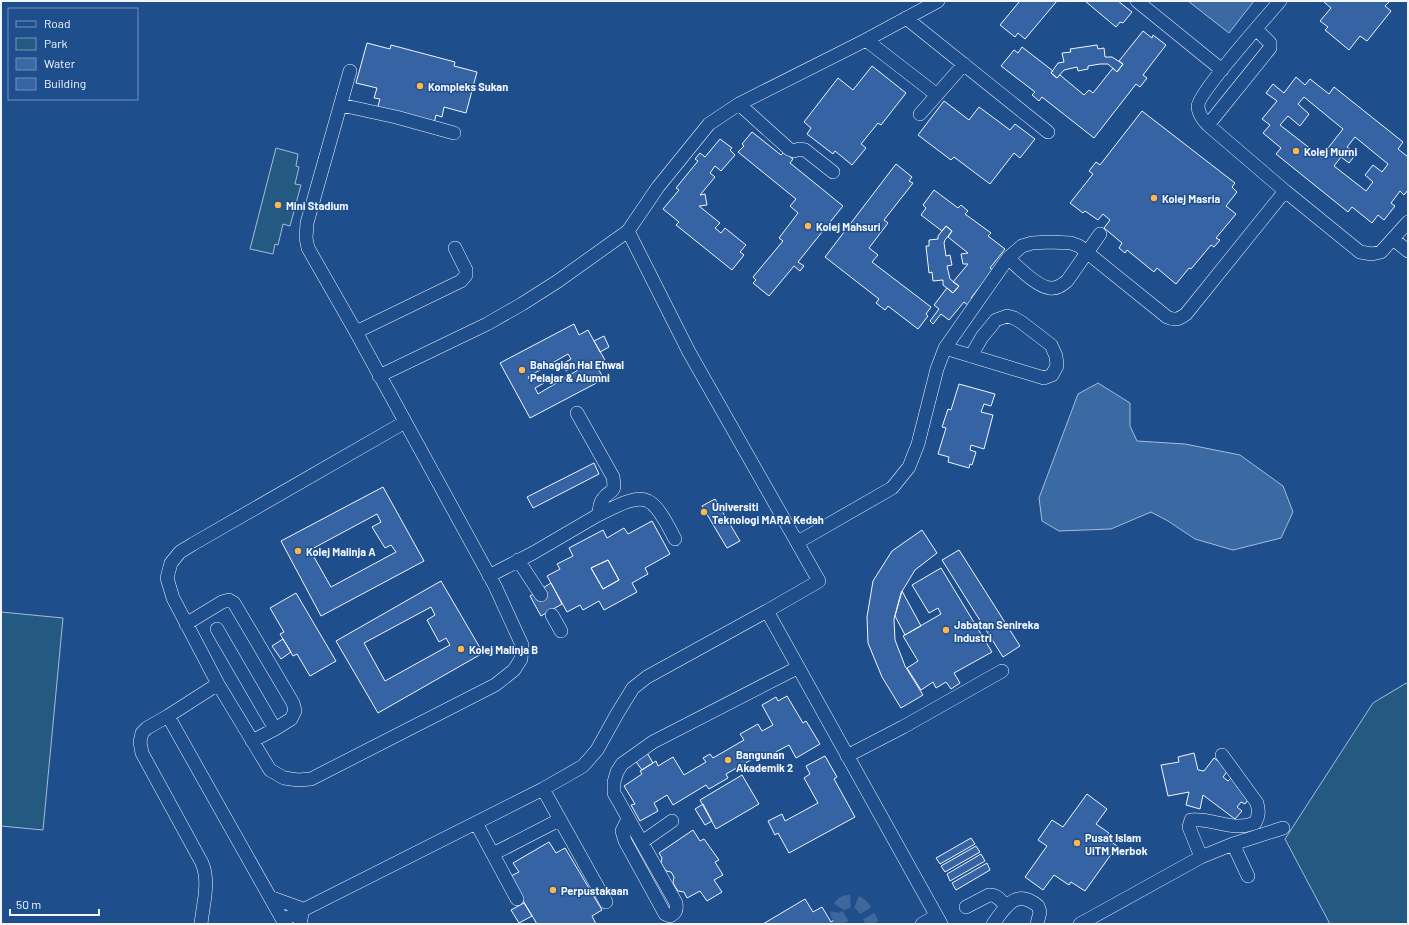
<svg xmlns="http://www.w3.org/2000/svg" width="1409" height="925" font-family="Barlow,sans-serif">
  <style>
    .green { fill: #245a82; stroke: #a8bbd7 }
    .water { fill: #3b69a3; stroke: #a8bbd7 }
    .building { fill: #3563a3; stroke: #f2f6ff; fill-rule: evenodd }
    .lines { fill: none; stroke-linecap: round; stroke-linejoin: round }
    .minor-tunnel { stroke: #3f679d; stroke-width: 13; stroke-dasharray: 13 6; stroke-linecap: butt }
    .minor-casing { stroke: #f2f6ff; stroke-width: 14 }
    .minor { stroke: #1f4e8c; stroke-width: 13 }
    .poi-dot { fill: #ffb74d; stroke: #1f4e8c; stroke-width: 1.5 }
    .labels { text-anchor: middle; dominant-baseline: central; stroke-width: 3; stroke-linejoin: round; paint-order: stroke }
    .poi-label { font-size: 11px; font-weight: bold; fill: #f2f6ff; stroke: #1f4e8c; text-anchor: start }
  </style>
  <rect width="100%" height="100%" fill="#1f4e8c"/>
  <path class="green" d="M 276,148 L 298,154 L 296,166 L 299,167 L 295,184 L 301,185 L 290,226 L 283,224 L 278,245 L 275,244 L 273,254 L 250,249 Z
    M 1,612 L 63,618 L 43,830 L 1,826 Z
    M 1408,682 L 1408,924 L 1330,924 L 1285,839 L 1373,703 Z"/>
  <path class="water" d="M 1188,1 L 1254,1 L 1229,33 Z
    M 1098,383 L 1130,403 L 1130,426 L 1137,441 L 1185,444 L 1240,455 L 1283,486 L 1293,512 L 1281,538 L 1233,550 L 1195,539 L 1168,521 L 1151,512 L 1111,529 L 1059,531 L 1042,521 L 1039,498 L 1078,394 Z"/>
  <path class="building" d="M 1018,1 L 1057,1 L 1025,39 L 1018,33 L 1015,37 L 1000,25 L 1019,2 Z
    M 1085,1 L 1118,1 L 1132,12 L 1123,23 L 1120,22 L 1116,27 Z
    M 1323,1 L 1390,1 L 1385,6 L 1391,11 L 1367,41 L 1360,36 L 1349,50 L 1325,30 L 1328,27 L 1320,21 L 1331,8 Z
    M 1143,31 L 1152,38 L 1153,35 L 1166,45 L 1143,75 L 1147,78 L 1140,87 L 1136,84 L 1094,138 L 1042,97 L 1039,101 L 1032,95 L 1035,92 L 1001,66 L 1014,50 L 1018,53 L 1022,47 L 1053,71 L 1051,73 L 1057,78 L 1060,75 L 1084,95 L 1089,90 L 1093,93 L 1113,68 L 1117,72 L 1123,64 L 1119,61 Z
    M 367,43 L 390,49 L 391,45 L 455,62 L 454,66 L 477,72 L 466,113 L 444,107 L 442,117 L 436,115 L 434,124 L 377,109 L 380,99 L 374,98 L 377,88 L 356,83 Z
    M 1097,45 L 1098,49 L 1104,48 L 1105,57 L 1112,57 L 1123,64 L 1117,72 L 1108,64 L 1100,64 L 1088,66 L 1088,69 L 1078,71 L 1077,67 L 1064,70 L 1057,78 L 1051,73 L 1058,63 L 1064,62 L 1062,53 L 1071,52 L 1070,49 Z
    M 872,66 L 906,93 L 881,125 L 878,123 L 861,144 L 866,148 L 852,165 L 835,151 L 833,154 L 807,134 L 811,128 L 804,122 L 838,78 L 853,90 Z
    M 1296,77 L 1305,85 L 1310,79 L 1329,94 L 1334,87 L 1403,142 L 1398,149 L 1408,157 L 1408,190 L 1404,195 L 1400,191 L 1391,203 L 1395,206 L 1384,220 L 1378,215 L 1372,223 L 1352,207 L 1348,212 L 1276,154 L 1281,148 L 1263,133 L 1270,125 L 1262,119 L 1277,101 L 1266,93 L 1273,84 L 1284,93 ZM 1304,97 L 1343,129 L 1321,157 L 1280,125 L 1288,116 L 1300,126 L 1309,114 L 1298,104 ZM 1355,137 L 1388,164 L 1382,172 L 1373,165 L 1365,175 L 1373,182 L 1366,191 L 1334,166 L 1341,157 L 1349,163 L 1356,154 L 1347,147 Z
    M 944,101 L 969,120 L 979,107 L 1010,130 L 1015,124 L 1035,139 L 1020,158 L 1014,153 L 990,184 L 954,157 L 951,160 L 918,135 Z
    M 1142,111 L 1235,183 L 1232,187 L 1237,192 L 1226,206 L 1236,214 L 1216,238 L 1220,240 L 1214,247 L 1211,245 L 1191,269 L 1189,268 L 1176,284 L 1157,268 L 1154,272 L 1127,250 L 1125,253 L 1119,248 L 1122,243 L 1104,228 L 1110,220 L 1103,214 L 1098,220 L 1085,211 L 1083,213 L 1070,203 L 1093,174 L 1089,171 L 1096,162 L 1100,165 Z
    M 752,132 L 781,155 L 784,152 L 793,159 L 790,163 L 843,206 L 798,262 L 804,266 L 800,271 L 794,266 L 769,296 L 753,283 L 756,280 L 753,277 L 783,241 L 779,238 L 798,213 L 790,206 L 796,199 L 738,152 L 744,146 L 742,144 Z
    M 720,139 L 732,148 L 730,150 L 735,155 L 721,171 L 715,166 L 710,173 L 715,177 L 700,195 L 705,194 L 707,205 L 699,206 L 720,223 L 715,228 L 721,233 L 725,228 L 746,245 L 740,252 L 744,255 L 732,270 L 676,225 L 679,222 L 663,209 L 679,190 L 676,188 L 698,161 L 695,159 L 700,153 L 705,157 Z
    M 896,164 L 912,177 L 909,181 L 913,183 L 884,220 L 888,223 L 869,248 L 878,255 L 872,262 L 931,307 L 926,314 L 928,316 L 918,329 L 888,306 L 885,310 L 876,303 L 879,299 L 825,257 Z
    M 934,190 L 958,208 L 961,205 L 968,211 L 965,214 L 991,233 L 988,236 L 1005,249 L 990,268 L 993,270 L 971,298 L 974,300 L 969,306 L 964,302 L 949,320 L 941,314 L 933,324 L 930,321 L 939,309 L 934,305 L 947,288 L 953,293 L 959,286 L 953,282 L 968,264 L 963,264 L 961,254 L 968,253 L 948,237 L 952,231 L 946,226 L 942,231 L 921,215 L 926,208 L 923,205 Z
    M 946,226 L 952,231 L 945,240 L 944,243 L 946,256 L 950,255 L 952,265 L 947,266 L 950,279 L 959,286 L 953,293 L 943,285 L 943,280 L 933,281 L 932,272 L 929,273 L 926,246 L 929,246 L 929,240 L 938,239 L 938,236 Z
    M 574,324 L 579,335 L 588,330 L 594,341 L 605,360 L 596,365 L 604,379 L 530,418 L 500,363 ZM 568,354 L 571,359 L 562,364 L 566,371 L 576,366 L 578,370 L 538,394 L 535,388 L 544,383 L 540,377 L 531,382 L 528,377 Z
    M 604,336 L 609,347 L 600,352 L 594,341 Z
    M 959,384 L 995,394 L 991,406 L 984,404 L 981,412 L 993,415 L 984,449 L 971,445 L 970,450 L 976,452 L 972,465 L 970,464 L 969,468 L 948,462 L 949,457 L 938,454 L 946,428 L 942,427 L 948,409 L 951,410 Z
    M 594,463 L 599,474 L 533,508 L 527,497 Z
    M 383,487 L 424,561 L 321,616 L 281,541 ZM 377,514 L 381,522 L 372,527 L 385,548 L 391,545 L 396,552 L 331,587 L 310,550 Z
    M 715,499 L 740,541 L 727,548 L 702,506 Z
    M 652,521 L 670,554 L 645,568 L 648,574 L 632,583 L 637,592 L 604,610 L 599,601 L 583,610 L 580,605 L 567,612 L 547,576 L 560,569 L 557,564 L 573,556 L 569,548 L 603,530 L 607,538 L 624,528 L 628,534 ZM 608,560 L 619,580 L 603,589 L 591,568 Z
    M 922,530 L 937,553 L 915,570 L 901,593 L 894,619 L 895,640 L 905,666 L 923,695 L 901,708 L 882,677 L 868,643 L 867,617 L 873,581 L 892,551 Z
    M 959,550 L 1020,646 L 1003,657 L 942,560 Z
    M 608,560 L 619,580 L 603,589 L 591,568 Z
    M 941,568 L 992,652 L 954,673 L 960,683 L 951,689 L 946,682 L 936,688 L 933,682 L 921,690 L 907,668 L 918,661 L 903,636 L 941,614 L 938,608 L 929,613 L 912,585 Z
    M 441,581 L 483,653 L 378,713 L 336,641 ZM 431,607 L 435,615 L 427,620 L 439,642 L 446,638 L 450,645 L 385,681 L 364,643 Z
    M 551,583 L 562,604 L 541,616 L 530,596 Z
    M 902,591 L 921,626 L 905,635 L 895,616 Z
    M 296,593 L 336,661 L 310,676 L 297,654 L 293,656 L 283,639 L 280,634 L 284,632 L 270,608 Z
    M 283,639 L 291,652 L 281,659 L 272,646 Z
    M 787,696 L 803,723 L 806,721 L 820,744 L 796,758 L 789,745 L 768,756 L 765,752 L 726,774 L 728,778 L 709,789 L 706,785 L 673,805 L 667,795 L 654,803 L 658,811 L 640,821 L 631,805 L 635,804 L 624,786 L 642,774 L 640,771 L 656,761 L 658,766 L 673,757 L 684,775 L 706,762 L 703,758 L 710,754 L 713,758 L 744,740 L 740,734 L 758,724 L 762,731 L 773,725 L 762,705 L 776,697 L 778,701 Z
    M 646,751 L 653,763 L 642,770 L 634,759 Z
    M 1194,753 L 1198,770 L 1204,771 L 1214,758 L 1229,769 L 1223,777 L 1228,781 L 1231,778 L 1239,784 L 1237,787 L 1250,797 L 1245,804 L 1241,802 L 1237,807 L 1242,811 L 1235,819 L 1203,795 L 1200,809 L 1186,805 L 1189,792 L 1168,796 L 1161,765 L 1179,762 L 1178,757 Z
    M 825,756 L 837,777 L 834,779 L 855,817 L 789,853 L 778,833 L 775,835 L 768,821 L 782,814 L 785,821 L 818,803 L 804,778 L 810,774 L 806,766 Z
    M 742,775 L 759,804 L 716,829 L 700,800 Z
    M 1087,794 L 1107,809 L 1096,824 L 1109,833 L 1106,838 L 1117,846 L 1085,891 L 1071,882 L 1069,885 L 1054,875 L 1043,890 L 1025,877 L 1047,846 L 1038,840 L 1052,820 L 1063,827 Z
    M 703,804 L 712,821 L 705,825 L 695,809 Z
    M 693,830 L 700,841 L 704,839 L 719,860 L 715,862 L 723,875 L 714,880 L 722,892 L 707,901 L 700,891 L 687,898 L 684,892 L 678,891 L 673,883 L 674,877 L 671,872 L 666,871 L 661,863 L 662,858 L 659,853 Z
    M 971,838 L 975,844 L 940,864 L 936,858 Z
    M 549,842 L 556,853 L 565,848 L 602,910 L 592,916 L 596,924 L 537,924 L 509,877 L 519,872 L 513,863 Z
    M 976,846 L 980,852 L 945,872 L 941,866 Z
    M 981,854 L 985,861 L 950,881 L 947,874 Z
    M 987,863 L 990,870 L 956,890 L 952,883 Z
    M 805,899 L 813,912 L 822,907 L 831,922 L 834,920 L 837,924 L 763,924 Z
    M 524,903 L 532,916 L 519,923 L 511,910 Z"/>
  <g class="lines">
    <path class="minor-tunnel" d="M 541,595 L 552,615
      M 843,924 L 837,914 C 838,908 840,904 846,902 C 862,898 866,912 873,924"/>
    <g class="minor-casing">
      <path id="minor" d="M 1137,1 L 1222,70
        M 1280,1 C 1267,16 1198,94 1198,106 C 1198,114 1203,120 1208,125 L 1285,191 L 1360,252 L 1372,254 L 1381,252 L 1408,222
        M 906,18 L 1048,132
        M 866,40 L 937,95
        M 350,71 L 307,223 L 306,238 L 308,248 L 356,332 L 495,586 L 522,645 L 521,659 L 514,670 L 495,685 L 311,779 L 298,780 L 284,778 L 270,770 L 218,684 L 173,598 L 167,578 L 171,563 L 180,552 L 193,544 L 405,422
        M 739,104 L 789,149 L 794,151 L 799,149 L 805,150 L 833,172
        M 341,105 L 396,117 L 454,133
        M 920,114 L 964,64
        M 1208,125 L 1270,48 L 1270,43 L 1256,29
        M 628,231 L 689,352 L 819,581 L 767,611
        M 1393,239 L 1408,251
        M 1008,258 C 1018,267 1037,287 1050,288 C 1057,289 1062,285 1067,281 L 1100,234
        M 356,332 L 461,281 L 466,275 L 466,270 L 455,248
        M 945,348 L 1044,378 L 1052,375 L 1057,366 L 1056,356 L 1051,345 L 1021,322 L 1014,318 L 1007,316 L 996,320 L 982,337 L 971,356
        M 379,376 L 487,324 L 522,304 L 558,281 L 628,231 L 658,187 L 709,124 L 739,104 L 866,40 L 938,1
        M 598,515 C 610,510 634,494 648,501 C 659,506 669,528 675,539
        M 798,542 L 892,488 L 909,467 L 918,444 L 937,369 L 945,348 L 1008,258 L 1022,246 L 1032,243 L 1050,242 L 1071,243 L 1079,246 L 1167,317 C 1175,321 1179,319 1186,314 L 1285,191
        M 518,560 L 541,595
        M 489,576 L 533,553 L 598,515 C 600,510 599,503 603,499 C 611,488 616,495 613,477 L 577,413
        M 552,615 L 561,631
        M 186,624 L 222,602 L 229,600 L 234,603 L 293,703 L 295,711 L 291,719 L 275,729 L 252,741
        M 217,629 L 275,729
        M 168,716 L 285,924
        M 847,756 L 903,727 L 1002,671
        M 543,789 L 606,902
        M 628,819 L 622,831 L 625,841 L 665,914 L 670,916 C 676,913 677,910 676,903 L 614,793 L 614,782 L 617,772 L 622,764 L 653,742 L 797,668
        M 476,823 L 517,899
        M 642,842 L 672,821
        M 1233,844 L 1248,876
        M 493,854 L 559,820
        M 1201,857 L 1189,827 L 1191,820 C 1215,818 1231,832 1255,823 C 1259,816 1259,811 1257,803 L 1222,755
        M 270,897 L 303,909
        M 966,907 L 989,895 C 997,894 1001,901 1006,906
        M 283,920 L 543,789 L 583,766 L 597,750 L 617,714 L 633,688 L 647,677 L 767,611 L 941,924
        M 201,924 C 203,904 210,882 202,863 L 142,753 L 140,742 L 142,733 L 147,728 L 168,716 L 218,684
        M 300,924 L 303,909
        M 922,924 L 936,916
        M 993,924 C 1006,906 1016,888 1038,906 L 1040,912 L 1037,924
        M 1080,924 L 1201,857 L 1233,844 L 1283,828"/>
    </g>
    <use href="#minor" class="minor"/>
  </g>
  <g class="poi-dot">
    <circle cx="420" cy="86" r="4"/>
    <circle cx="1296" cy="151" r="4"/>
    <circle cx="1154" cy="198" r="4"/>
    <circle cx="278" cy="205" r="4"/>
    <circle cx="808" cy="226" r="4"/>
    <circle cx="522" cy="370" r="4"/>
    <circle cx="704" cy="512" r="4"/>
    <circle cx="298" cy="551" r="4"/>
    <circle cx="946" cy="630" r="4"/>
    <circle cx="461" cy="649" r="4"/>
    <circle cx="728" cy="760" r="4"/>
    <circle cx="1077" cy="843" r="4"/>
    <circle cx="553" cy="890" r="4"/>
  </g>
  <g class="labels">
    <g class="poi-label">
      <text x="428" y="86">Kompleks Sukan</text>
      <text x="1304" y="151">Kolej Murni</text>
      <text x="1162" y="198">Kolej Masria</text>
      <text x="286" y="205">Mini Stadium</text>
      <text x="816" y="226">Kolej Mahsuri</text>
      <text x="530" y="364">Bahagian Hal Ehwal<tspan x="530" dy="13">Pelajar &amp; Alumni</tspan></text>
      <text x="712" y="506">Universiti<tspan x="712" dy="13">Teknologi MARA Kedah</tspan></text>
      <text x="306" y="551">Kolej Malinja A</text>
      <text x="954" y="624">Jabatan Senireka<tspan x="954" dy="13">Industri</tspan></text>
      <text x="469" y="649">Kolej Malinja B</text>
      <text x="736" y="754">Bangunan<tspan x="736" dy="13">Akademik 2</tspan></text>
      <text x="1085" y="837">Pusat Islam<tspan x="1085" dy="13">UiTM Merbok</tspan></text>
      <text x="561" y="890">Perpustakaan</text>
    </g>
  </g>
  <rect width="1409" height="925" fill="none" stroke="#f2f6ff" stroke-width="4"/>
  <rect x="8" y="8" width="130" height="92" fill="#1f4e8c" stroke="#7391ba"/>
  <rect x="16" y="21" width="20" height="6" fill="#1f4e8c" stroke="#7391ba"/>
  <text x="44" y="28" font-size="12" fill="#f2f6ff">Road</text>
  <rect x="16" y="38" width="20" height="12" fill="#245a82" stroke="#7391ba"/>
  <text x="44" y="48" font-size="12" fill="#f2f6ff">Park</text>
  <rect x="16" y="58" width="20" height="12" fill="#3b69a3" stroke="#7391ba"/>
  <text x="44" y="68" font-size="12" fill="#f2f6ff">Water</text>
  <rect x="16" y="78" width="20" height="12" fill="#3563a3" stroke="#7391ba"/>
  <text x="44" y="88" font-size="12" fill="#f2f6ff">Building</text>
  <path d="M10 909v6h89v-6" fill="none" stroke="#f2f6ff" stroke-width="2"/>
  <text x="16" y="909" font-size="12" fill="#f2f6ff" stroke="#1f4e8c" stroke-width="3" paint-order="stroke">50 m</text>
</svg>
